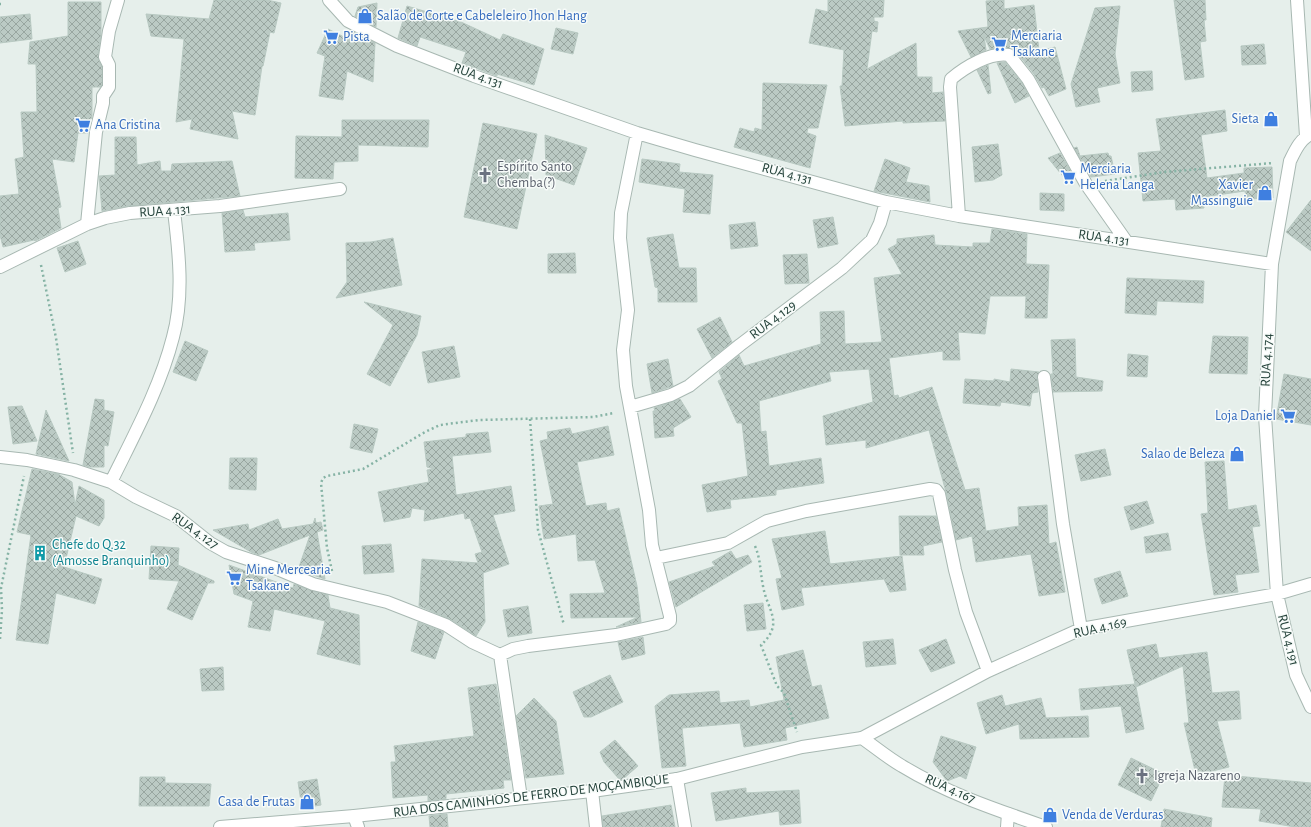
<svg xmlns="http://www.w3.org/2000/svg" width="1311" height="827" font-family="'Alegreya Sans',sans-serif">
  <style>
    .building { fill: url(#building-cross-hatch); stroke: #b8c9c2 }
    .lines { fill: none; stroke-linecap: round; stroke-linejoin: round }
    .minor-casing { stroke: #a8b8b2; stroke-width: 14 }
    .tertiary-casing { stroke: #a8b8b2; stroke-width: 14 }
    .path { stroke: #86b3a5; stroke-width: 2.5; stroke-dasharray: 2 3; stroke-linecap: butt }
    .minor { stroke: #fff; stroke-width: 12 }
    .tertiary { stroke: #fff; stroke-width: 12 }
    .labels { text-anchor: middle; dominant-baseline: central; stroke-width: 3; stroke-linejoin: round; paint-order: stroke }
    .shop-label { font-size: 14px; fill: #366cbe; stroke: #f7fbf9; text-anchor: start }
    .street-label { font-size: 14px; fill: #24423a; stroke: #f7fbf9 }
    .worship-label { font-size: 14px; fill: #5b616d; stroke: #f7fbf9; text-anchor: start }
    .culture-label { font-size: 14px; fill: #0d838f; stroke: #f7fbf9; text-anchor: start }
  </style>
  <defs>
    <pattern id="building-cross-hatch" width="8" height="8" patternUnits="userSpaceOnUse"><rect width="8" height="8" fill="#bbcac4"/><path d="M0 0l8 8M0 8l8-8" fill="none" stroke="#98a6a0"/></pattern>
  </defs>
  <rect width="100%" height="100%" fill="#e6efeb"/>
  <path class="building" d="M 214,0 L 267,0 L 281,3 L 274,33 L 270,32 L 263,66 L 262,66 L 255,115 L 232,111 L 238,139 L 190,129 L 192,119 L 176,122 L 184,39 L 151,36 L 146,14 L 209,19 Z
    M 828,0 L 884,0 L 883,17 L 874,17 L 874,21 L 878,22 L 877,32 L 872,31 L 867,69 L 916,43 L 917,77 L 932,77 L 932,93 L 943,92 L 945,121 L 903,123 L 903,121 L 845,126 L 840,86 L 842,86 L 844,50 L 809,43 L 816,9 L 828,12 Z
    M 1004,0 L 1004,9 L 1034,5 L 1039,51 L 1055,47 L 1066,89 L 1049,96 L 1044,87 L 1042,88 L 1034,74 L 1015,50 L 1002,47 L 990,49 L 984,36 L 986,50 L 971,57 L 958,31 L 988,27 L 986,1 Z
    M 1174,0 L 1205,0 L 1206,20 L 1204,20 L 1206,41 L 1200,42 L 1204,77 L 1185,80 Z
    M 68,2 L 101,2 L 101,35 L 98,56 L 102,67 L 102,85 L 100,87 L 92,87 L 92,115 L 88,133 L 78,133 L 74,162 L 52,159 L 61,207 L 58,208 L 61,228 L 35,241 L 34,240 L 3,247 L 0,235 L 0,196 L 19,194 L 15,159 L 24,157 L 21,112 L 37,112 L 36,64 L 28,64 L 30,42 L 68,36 Z
    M 377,3 L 376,27 L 355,16 L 358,7 Z
    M 407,6 L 461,22 L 500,40 L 503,34 L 544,49 L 534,85 L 497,74 L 497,76 L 462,63 L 466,52 L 420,37 L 417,46 L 398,38 Z
    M 1120,6 L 1115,54 L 1120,83 L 1097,88 L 1100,102 L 1076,107 L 1071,84 L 1095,8 Z
    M 30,14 L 32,39 L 0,43 L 0,17 Z
    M 556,28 L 578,33 L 573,54 L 551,49 Z
    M 328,29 L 348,39 L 351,31 L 375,43 L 373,82 L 347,71 L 343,100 L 319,96 L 325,56 L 317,53 Z
    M 1264,44 L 1266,64 L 1242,65 L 1241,46 Z
    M 1005,62 L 1022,83 L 1029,96 L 1015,103 L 997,63 Z
    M 988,65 L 991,93 L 988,94 L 977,70 Z
    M 1152,71 L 1153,90 L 1132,92 L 1131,72 Z
    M 763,83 L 827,85 L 818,128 L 808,128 L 807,132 L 805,132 L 816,136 L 810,168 L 734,147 L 740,128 L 754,132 L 755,128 L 762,130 Z
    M 1225,110 L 1227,131 L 1201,135 L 1207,178 L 1244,173 L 1244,168 L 1272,167 L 1273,198 L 1246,199 L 1245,191 L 1203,197 L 1204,208 L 1176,210 L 1175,199 L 1143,201 L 1138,153 L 1161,151 L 1156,119 Z
    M 342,120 L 429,120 L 428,147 L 358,145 L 358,161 L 334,162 L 333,179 L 295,178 L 296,136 L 342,137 Z
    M 483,123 L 537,134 L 517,229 L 464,217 Z
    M 545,135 L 587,148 L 574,185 L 546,175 Z
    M 115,137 L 136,137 L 137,165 L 160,161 L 161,171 L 171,171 L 172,164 L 232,161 L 240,196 L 129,206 L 102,211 L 99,176 L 115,175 Z
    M 998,144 L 1002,175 L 993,180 L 975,182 L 972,147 Z
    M 1077,147 L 1080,156 L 1108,153 L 1109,156 L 1111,156 L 1115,174 L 1091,177 L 1074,148 Z
    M 1060,153 L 1075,179 L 1066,180 L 1048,158 Z
    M 642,159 L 680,164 L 679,172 L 713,175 L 710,214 L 683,212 L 685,189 L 639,182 Z
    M 885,159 L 910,168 L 906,182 L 929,186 L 930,202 L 874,191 Z
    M 1040,193 L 1064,194 L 1064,211 L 1040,210 Z
    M 1311,200 L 1311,251 L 1286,232 Z
    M 243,210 L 245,217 L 288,213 L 290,240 L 254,243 L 255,250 L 225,252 L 222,213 Z
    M 833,217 L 838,244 L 818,248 L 813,220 Z
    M 755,222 L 758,246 L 731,249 L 729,225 Z
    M 992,229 L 1027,234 L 1026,264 L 1049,265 L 1047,318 L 1025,318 L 1026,296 L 990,296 L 985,334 L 958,332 L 960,360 L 943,360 L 943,351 L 889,358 L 894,396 L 898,395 L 899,398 L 932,387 L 965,490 L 979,488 L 986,531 L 1019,526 L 1018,507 L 1047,505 L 1049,544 L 1056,542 L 1065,592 L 1039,596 L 1031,554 L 976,562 L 972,536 L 956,540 L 946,492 L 929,430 L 866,448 L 866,440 L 826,445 L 823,416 L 873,402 L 869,369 L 829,372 L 831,381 L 759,401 L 761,432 L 766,431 L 769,466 L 821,458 L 824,483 L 776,490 L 776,495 L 730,500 L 731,508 L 707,512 L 702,485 L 748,476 L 742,423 L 737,423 L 718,381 L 722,379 L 719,372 L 739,355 L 744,366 L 821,344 L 820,312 L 844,311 L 845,344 L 882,342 L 874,278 L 902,274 L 888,249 L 897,244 L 897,239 L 934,235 L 935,245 L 973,247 L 973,243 L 990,243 Z
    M 673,234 L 679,268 L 696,268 L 697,302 L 658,302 L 658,288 L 655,287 L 647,238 Z
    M 393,238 L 402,285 L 336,298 L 347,282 L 346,243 L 371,242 Z
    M 78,241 L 86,264 L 65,272 L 57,248 Z
    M 575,253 L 576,273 L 548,273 L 548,254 Z
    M 807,254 L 809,283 L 785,284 L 783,255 Z
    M 1127,278 L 1204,281 L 1203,303 L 1157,301 L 1156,315 L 1125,313 Z
    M 364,302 L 421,316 L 417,335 L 390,386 L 367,374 L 393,325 Z
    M 720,317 L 732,342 L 712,358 L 697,329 Z
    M 1213,336 L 1248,337 L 1247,374 L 1209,373 Z
    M 1075,339 L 1076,377 L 1103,381 L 1102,391 L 1053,392 L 1051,374 L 1053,374 L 1051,340 Z
    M 185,341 L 208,351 L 196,381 L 173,372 Z
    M 454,346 L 460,377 L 428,383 L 422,352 Z
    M 1128,354 L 1148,356 L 1147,377 L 1127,376 Z
    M 668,359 L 673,386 L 652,393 L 647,364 Z
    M 1011,369 L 1039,372 L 1037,378 L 1038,392 L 1032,393 L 1030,406 L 1001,402 L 1000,406 L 963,403 L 965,379 L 994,381 L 994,379 L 1010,382 Z
    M 1284,374 L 1311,379 L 1311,425 L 1276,419 Z
    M 95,399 L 104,400 L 104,410 L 114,412 L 108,446 L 104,445 L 104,467 L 90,467 L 83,465 Z
    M 680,399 L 691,417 L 673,428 L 674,436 L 655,438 L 653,411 L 655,411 L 654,408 Z
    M 22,406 L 37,441 L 13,444 L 8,407 Z
    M 46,410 L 69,461 L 36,454 Z
    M 354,424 L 378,429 L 372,453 L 350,448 Z
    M 608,426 L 614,455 L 577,462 L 586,506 L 606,503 L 607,511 L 619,508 L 637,586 L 641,622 L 616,627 L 638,617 L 571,618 L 570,594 L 605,593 L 595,560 L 578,561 L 576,534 L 544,539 L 539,506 L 553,504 L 540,441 L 548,439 L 547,432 L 570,428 L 572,434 Z
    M 488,432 L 491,452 L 452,456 L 456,495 L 511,486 L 515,511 L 493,515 L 509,564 L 483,573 L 485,622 L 476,636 L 450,619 L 419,606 L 422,559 L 478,563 L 475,554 L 482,552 L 470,518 L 465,519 L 464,513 L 424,521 L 425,510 L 412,508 L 410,517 L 384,522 L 378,492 L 429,482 L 427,470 L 434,469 L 427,467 L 424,442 L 466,437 L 466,434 Z
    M 1105,449 L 1111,475 L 1081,481 L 1075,455 Z
    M 230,458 L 257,458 L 256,490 L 229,489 Z
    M 1224,461 L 1228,510 L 1256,505 L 1260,526 L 1252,527 L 1259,572 L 1235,575 L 1238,592 L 1214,595 L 1201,514 L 1208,513 L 1205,462 Z
    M 32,469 L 58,474 L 72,482 L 75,505 L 79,486 L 104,500 L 104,518 L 99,526 L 76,516 L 64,567 L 102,579 L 95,604 L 56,593 L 48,644 L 16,640 L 31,535 L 17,532 Z
    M 1147,501 L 1154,523 L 1131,530 L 1124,507 Z
    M 899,516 L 936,516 L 942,542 L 923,546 L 924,555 L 900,555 Z
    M 315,518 L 316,523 L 321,522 L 323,530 L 317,532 L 325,579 L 298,570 L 310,535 L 259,555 L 251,552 L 213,530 L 248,524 L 249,530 L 278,519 L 282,529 L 313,524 Z
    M 825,531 L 830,564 L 902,556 L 906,590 L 890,592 L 884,579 L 801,588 L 804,605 L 782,610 L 776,579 L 782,578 L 772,539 Z
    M 1168,533 L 1171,550 L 1146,553 L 1144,537 Z
    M 391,544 L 394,572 L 364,574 L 362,546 Z
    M 151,546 L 179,548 L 178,565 L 214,581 L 214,583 L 208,583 L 192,620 L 167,609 L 179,581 L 149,579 Z
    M 731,551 L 736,559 L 748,555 L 752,562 L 676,607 L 669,582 L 715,566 L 712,562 Z
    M 229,565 L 293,588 L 294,584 L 328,595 L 330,608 L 359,615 L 360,665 L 317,654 L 325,621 L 274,609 L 270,631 L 248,627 L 253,601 L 234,594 Z
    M 1120,571 L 1128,596 L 1102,604 L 1094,579 Z
    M 763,603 L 766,629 L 747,631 L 744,605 Z
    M 528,606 L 532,633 L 508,637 L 503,610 Z
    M 418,622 L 444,632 L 435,659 L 411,651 Z
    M 643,637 L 645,654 L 622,660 L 618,642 Z
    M 893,639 L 896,664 L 866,667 L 863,642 Z
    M 946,639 L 955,663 L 931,672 L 919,650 Z
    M 1156,644 L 1159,658 L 1207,652 L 1212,693 L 1239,691 L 1241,719 L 1217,721 L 1229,767 L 1196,775 L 1184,723 L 1189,723 L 1183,666 L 1136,687 L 1144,729 L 1126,733 L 1121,706 L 1081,710 L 1079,689 L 1135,684 L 1127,650 Z
    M 803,650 L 812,687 L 821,685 L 829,718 L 785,728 L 787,740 L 744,747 L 740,723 L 682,728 L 686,766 L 662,768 L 655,706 L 669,695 L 719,691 L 720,703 L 749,700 L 750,707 L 784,700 L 776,657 Z
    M 223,667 L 224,690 L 202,691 L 200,669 Z
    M 610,675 L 623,702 L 591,717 L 584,717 L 573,692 Z
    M 496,684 L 511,780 L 503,780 L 504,788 L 446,794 L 446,799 L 428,801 L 428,795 L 393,798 L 391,762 L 396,762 L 394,746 L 474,736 L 468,688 Z
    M 1002,695 L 1005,706 L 1041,698 L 1046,718 L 1088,716 L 1089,737 L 1020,739 L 1019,724 L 986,734 L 977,703 Z
    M 534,698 L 556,721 L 564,774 L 526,778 L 516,716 Z
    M 941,736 L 976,747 L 966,779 L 960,776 L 947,781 L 933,762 Z
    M 615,740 L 638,766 L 623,779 L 620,780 L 604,762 L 600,752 Z
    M 1131,758 L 1164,774 L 1151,801 L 1118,785 Z
    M 1225,775 L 1311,783 L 1311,827 L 1295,827 L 1259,821 L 1261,809 L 1222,807 Z
    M 140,777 L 165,777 L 165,783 L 211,784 L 209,806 L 139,806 Z
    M 317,779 L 321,805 L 302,808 L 298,782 Z
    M 746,788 L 746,793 L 799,790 L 801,823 L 780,825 L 779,811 L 716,821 L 711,793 Z
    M 671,805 L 675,827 L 603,827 L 602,816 Z
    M 1164,809 L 1212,818 L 1211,827 L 1161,827 Z
    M 447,814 L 448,827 L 430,827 L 429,816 Z"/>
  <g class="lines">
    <g class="minor-casing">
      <path id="minor" d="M 329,0 L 348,21 L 397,46 L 474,76 L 637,133 L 695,150 L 886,202 L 959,216 L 1272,264
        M 1297,0 L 1306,136
        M 1311,134 C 1300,139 1295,151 1290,161 L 1272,264 L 1265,416 L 1277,594 L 1296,675 L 1311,707
        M 959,216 L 950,87 L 951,79 C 965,67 990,52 1009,55 L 1028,79 L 1086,184 L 1126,241
        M 87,224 L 96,132 L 103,103 L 103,96 L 109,87 L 109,65 L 105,57 L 109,31 L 118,0
        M 0,267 L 87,224 L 105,218 L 130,213 L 220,206 L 340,189
        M 1044,377 L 1063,524 L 1081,629
        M 630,407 L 671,395 L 689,386 L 740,345 L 842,268 L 872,240 L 880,223 L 886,202
        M 0,457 L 27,460 L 74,470 L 111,482 L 136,497 L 176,516 L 210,543 L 226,552 L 275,568 L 313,584 L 387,602 L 446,625 L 472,642 L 500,655
        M 111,482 C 134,435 160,388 173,337 C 184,297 179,252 174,211
        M 656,558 L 728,543 L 767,521 L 806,511 L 930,489 L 936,490 L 939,494 L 955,570 L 966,612 L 988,671
        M 500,655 L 513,649 L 528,646 L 616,635 L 666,624 L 670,621 L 670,616 L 652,545 L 649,510 L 626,386 L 623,350 L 628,310 L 620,238 L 621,213 L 637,133
        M 500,655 L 521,798
        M 862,738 L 988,671 L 1081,629 L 1277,594 L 1311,584
        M 677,779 L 685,827
        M 592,791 L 596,827
        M 354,816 L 358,827
        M 1007,827 L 1008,814"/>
    </g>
    <g class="tertiary-casing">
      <path id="tertiary" d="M 220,827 L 354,816 L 592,791 L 677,779 L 802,747 L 862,738 C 875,747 888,758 902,766 C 946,793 997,810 1046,827"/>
    </g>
    <path class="path" d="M 0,4 L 1,4
      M 1105,181 L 1164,172 L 1273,163
      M 41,265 L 56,338 L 73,453
      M 530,419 L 538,530 L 564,625
      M 755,546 C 761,560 760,572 763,586 C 767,610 785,623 761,645 L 777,686 L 784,693 L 797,732
      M 332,571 L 327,548 L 321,483 L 323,478 L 327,476 L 363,469 L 425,432 L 440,425 L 479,420 L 593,417 L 614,413
      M 0,639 L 2,610 L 1,588 L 24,476"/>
    <use href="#minor" class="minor"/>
    <use href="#tertiary" class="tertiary"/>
  </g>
  <defs>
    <g id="shop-bare" transform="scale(1.2)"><path d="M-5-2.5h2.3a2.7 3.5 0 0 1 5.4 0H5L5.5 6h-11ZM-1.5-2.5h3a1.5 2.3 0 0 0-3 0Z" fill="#3f7fe0" stroke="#f7fbf9" stroke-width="2.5" paint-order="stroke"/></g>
    <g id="supermarket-bare" transform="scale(1.2)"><path d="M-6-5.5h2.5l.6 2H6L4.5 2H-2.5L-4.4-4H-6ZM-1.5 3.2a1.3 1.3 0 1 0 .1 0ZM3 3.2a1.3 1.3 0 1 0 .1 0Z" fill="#3f7fe0" stroke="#f7fbf9" stroke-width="2.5" paint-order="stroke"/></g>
    <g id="church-bare" transform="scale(1.2)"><path d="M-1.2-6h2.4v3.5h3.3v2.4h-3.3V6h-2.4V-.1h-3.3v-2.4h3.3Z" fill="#6b7280" stroke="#f7fbf9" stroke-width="2.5" paint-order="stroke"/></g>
    <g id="building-bare" transform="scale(1.2)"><path d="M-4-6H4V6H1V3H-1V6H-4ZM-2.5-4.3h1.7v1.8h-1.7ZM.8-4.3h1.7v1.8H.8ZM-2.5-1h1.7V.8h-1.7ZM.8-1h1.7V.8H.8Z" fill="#0f9aa8" stroke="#f7fbf9" stroke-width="2.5" paint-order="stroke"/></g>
  </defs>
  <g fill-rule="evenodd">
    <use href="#shop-bare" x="365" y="16"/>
    <use href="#supermarket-bare" x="331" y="37"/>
    <use href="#supermarket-bare" x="999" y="44"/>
    <use href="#shop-bare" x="1271" y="119"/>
    <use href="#supermarket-bare" x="83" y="125"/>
    <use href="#church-bare" x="485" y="175"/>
    <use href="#supermarket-bare" x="1068" y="177"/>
    <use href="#shop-bare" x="1265" y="193"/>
    <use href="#supermarket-bare" x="1288" y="416"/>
    <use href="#shop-bare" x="1237" y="454"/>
    <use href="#building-bare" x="40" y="553"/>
    <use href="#supermarket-bare" x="234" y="578"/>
    <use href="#church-bare" x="1142" y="776"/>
    <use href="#shop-bare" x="307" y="802"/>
    <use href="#shop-bare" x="1050" y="815"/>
  </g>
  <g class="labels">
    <g class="shop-label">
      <text x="377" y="16">Salão de Corte e Cabeleleiro Jhon Hang</text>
      <text x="1011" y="36">Merciaria<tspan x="1011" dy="16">Tsakane</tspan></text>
      <text x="343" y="37">Pista</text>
      <text x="1259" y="119" text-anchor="end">Sieta</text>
      <text x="95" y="125">Ana Cristina</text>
      <text x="1080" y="169">Merciaria<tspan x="1080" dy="16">Helena Langa</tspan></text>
      <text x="1253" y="185" text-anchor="end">Xavier<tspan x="1253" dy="16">Massinguie</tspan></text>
      <text x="1276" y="416" text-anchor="end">Loja Daniel</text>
      <text x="1225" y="454" text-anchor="end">Salao de Beleza</text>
      <text x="246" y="570">Mine Mercearia<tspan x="246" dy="16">Tsakane</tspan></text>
      <text x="295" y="802" text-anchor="end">Casa de Frutas</text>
      <text x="1062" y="815">Venda de Verduras</text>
    </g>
    <g class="street-label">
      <text transform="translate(478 76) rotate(20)">RUA 4.131</text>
      <text transform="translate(787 174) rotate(15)">RUA 4.131</text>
      <text transform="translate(165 211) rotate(-4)">RUA 4.131</text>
      <text transform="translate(1104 238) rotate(8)">RUA 4.131</text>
      <text transform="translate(773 320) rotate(-37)">RUA 4.129</text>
      <text transform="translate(1267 360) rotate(-87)">RUA 4.174</text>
      <text transform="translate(195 531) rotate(35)">RUA 4.127</text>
      <text transform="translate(1100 628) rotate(-13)">RUA 4.169</text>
      <text transform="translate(1288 640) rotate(76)">RUA 4.191</text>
      <text transform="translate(950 789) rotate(24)">RUA 4.167</text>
      <text transform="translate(531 796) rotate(-7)">RUA DOS CAMINHOS DE FERRO DE MOÇAMBIQUE</text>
    </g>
    <g class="worship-label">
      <text x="497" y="167">Espírito Santo<tspan x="497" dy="16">Chemba(?)</tspan></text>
      <text x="1154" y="776">Igreja Nazareno</text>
    </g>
    <g class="culture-label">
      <text x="52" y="545">Chefe do Q.32<tspan x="52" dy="16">(Amosse Branquinho)</tspan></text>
    </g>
  </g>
</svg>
